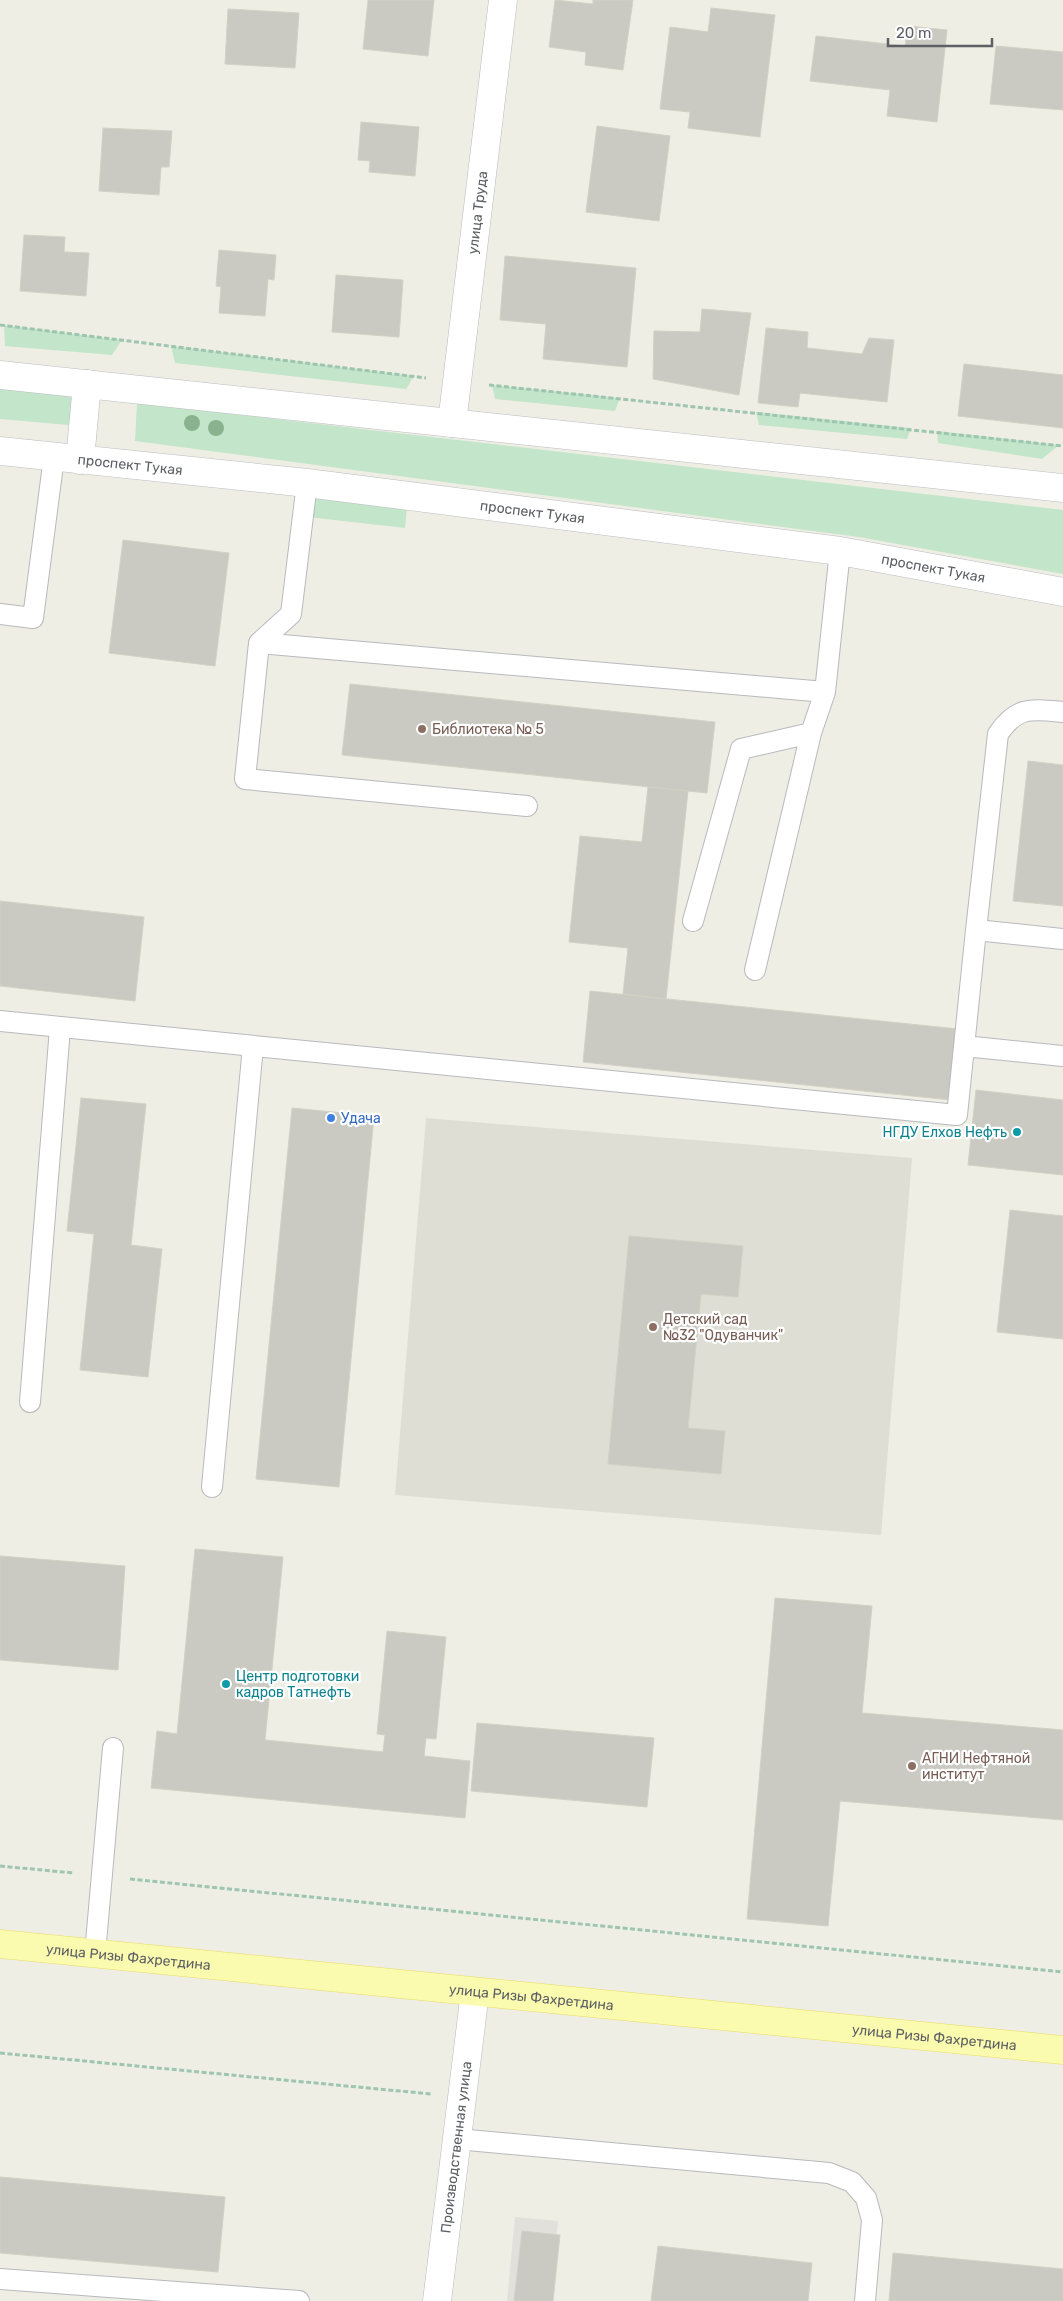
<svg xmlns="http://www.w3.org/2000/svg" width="1063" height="2301" font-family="Rubik,sans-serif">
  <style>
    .industrial { fill: #e1e0da }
    .education { fill: #deded4 }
    .green { fill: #c3e5c9 }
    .building { fill: #cac9c2; stroke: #d3d1c4 }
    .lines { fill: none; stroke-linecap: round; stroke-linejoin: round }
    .service-casing { stroke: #b8b9be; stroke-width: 22 }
    .minor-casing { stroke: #b8b9be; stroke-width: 29 }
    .tertiary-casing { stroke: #b8b9be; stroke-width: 29 }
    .secondary-casing { stroke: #bbbcc2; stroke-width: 29 }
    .primary-casing { stroke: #eadc63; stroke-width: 29 }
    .path { stroke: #9dc5b0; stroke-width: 3; stroke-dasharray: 5 2.5; stroke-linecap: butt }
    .service { stroke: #fff; stroke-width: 20 }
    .minor { stroke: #fff; stroke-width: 28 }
    .tertiary { stroke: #fff; stroke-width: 28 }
    .secondary { stroke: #fff; stroke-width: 28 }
    .primary { stroke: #fafbae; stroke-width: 28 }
    .tree { fill: #8bb28f }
    .education-dot { fill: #8d6e63; stroke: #fff; stroke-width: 2 }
    .shop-dot { fill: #3f7fe0; stroke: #fff; stroke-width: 2 }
    .culture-dot { fill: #0f9aa8; stroke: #fff; stroke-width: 2 }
    .labels { text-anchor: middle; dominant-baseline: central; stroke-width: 4.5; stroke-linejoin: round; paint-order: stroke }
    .street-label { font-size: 14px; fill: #5d5f65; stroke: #fff }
    .education-label { font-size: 14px; fill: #785e54; stroke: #fff; text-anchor: start }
    .shop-label { font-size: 14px; fill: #366cbe; stroke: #fff; text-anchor: start }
    .culture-label { font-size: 14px; fill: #0d838f; stroke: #fff; text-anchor: end }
  </style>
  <rect width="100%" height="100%" fill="#efeee5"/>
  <path class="industrial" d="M 515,2217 L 558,2221 L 551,2301 L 507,2301 Z"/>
  <path class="education" d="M 426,1118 L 912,1158 L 881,1535 L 395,1495 Z"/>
  <path class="green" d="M 4,325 L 122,340 L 112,355 L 5,346 Z
    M 171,346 L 414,376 L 406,389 L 175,363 Z
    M 492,385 L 620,398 L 615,411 L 495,399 Z
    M 0,387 L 73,394 L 69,425 L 0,419 Z
    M 137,403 L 1063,510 L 1063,574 L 859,537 L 135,441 Z
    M 756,412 L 911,428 L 907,439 L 759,425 Z
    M 937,431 L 1059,445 L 1042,459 L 938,443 Z
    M 311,497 L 407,508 L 405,528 L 308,517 Z"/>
  <path class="building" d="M 368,0 L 434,0 L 428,56 L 363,49 Z
    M 555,0 L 593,4 L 593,0 L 633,0 L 623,70 L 585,65 L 586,52 L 549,47 Z
    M 711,8 L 775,15 L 760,137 L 688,128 L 690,112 L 660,109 L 670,27 L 708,32 Z
    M 228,9 L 299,13 L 295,68 L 225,64 Z
    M 908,26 L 947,30 L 937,122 L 887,116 L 890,90 L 810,81 L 816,36 L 905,46 Z
    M 996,46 L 1063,52 L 1063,110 L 990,104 Z
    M 361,122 L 419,127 L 415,176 L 369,172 L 370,161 L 358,160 Z
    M 597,126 L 670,136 L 659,221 L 586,212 Z
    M 103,128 L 172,131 L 169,167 L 161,167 L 159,195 L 99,191 Z
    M 24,235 L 65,237 L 64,252 L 89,253 L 86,296 L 20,291 Z
    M 219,250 L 276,255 L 274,280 L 268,279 L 265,316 L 219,313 L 221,287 L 216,286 Z
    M 505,256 L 636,268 L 627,367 L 543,359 L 546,324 L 500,320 Z
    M 336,275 L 403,280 L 399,337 L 332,332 Z
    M 702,309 L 751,313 L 739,395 L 653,379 L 654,331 L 700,332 Z
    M 766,328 L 808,332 L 807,348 L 862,354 L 869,338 L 894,340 L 887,402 L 800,393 L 798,407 L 758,403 Z
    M 964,364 L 1063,375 L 1063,428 L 958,416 Z
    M 123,540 L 229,553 L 215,666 L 109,653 Z
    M 350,684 L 715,722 L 707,793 L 342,755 Z
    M 1028,761 L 1063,765 L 1063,906 L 1013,901 Z
    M 648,787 L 688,791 L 666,999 L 623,994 L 628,948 L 569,942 L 580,836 L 642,842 Z
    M 0,901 L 144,917 L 135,1001 L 0,986 Z
    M 590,991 L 958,1029 L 951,1100 L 583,1062 Z
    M 976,1090 L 1063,1100 L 1063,1175 L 968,1165 Z
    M 81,1098 L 146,1104 L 131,1245 L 162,1249 L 148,1377 L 80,1370 L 94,1234 L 67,1231 Z
    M 292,1108 L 374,1116 L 339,1487 L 256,1479 Z
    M 1010,1210 L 1063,1216 L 1063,1339 L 997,1332 Z
    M 629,1236 L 743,1246 L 738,1297 L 701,1294 L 688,1428 L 725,1431 L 721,1474 L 608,1464 Z
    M 195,1549 L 283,1557 L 265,1740 L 383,1752 L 385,1735 L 377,1734 L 387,1631 L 446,1637 L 436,1739 L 426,1738 L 424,1756 L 470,1761 L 465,1818 L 151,1788 L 157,1731 L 177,1734 Z
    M 0,1556 L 125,1566 L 118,1670 L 0,1660 Z
    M 775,1598 L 872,1606 L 862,1713 L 1063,1730 L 1063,1820 L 840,1801 L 828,1926 L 747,1919 Z
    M 477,1723 L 654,1738 L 647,1807 L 471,1791 Z
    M 0,2177 L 225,2197 L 218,2272 L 0,2253 Z
    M 522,2231 L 560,2235 L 553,2301 L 514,2301 Z
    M 658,2246 L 812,2263 L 808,2301 L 651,2301 Z
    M 893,2253 L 1063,2269 L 1063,2301 L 889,2301 Z"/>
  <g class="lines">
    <g class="service-casing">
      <path id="service" d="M 307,483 L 291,614 L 259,643 L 245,779 L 527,806
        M 0,614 L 33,618 L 54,457
        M 259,643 L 825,692
        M 693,921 L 741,749 L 811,733
        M 976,930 L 998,734 C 1017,706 1031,709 1063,712
        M 755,970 L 811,733 L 825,692 L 840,551
        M 0,1021 L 957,1115 L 976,930 L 1063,939
        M 964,1046 L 1063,1056
        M 30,1402 L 60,1028
        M 212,1487 L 253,1046
        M 95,1954 L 113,1748
        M 457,2139 L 829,2173 L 852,2182 L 866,2198 L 872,2220 L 865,2301
        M 0,2279 L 299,2301"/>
    </g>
    <g class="minor-casing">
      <g id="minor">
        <path id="s1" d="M 452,423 L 503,0"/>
        <path id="s2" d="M 437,2301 L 475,1992"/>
      </g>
    </g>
    <g class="tertiary-casing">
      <path id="tertiary" d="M 80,460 L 87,384"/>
    </g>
    <g class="secondary-casing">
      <g id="secondary">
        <path d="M 0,375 L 1063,488"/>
        <path id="s3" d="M 0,451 L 307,483 L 840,551 L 1063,592"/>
      </g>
    </g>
    <g class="primary-casing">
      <g id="primary">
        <path id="s4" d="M 0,1944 L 1063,2050"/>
      </g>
    </g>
    <path class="path" d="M 0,325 L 426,378
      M 489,385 L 1063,446
      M 0,1866 L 74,1873
      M 130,1879 L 1063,1972
      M 0,2053 L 431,2094"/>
    <use href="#service" class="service"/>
    <use href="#minor" class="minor"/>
    <use href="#tertiary" class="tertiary"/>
    <use href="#secondary" class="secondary"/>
    <use href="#primary" class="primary"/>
  </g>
  <g class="tree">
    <circle cx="192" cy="423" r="8"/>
    <circle cx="216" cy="428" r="8"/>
  </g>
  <g class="education-dot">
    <circle cx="422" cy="729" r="5"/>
    <circle cx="653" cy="1327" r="5"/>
    <circle cx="912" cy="1766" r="5"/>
  </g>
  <circle class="shop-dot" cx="331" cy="1118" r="5"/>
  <g class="culture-dot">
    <circle cx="1017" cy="1132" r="5"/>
    <circle cx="226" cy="1684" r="5"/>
  </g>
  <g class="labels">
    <g class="street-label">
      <text stroke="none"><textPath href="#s1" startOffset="212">улица Труда</textPath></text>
      <text stroke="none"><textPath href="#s3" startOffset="131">проспект Тукая</textPath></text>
      <text stroke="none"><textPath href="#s3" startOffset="536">проспект Тукая</textPath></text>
      <text stroke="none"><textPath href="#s3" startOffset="941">проспект Тукая</textPath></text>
      <text stroke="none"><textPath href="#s4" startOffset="129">улица Ризы Фахретдина</textPath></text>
      <text stroke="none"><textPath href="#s4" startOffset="534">улица Ризы Фахретдина</textPath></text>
      <text stroke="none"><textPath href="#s4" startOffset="939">улица Ризы Фахретдина</textPath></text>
      <text stroke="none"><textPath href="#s2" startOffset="155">Производственная улица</textPath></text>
    </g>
    <g class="education-label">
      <text x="432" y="729">Библиотека № 5</text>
      <text x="663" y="1319">Детский сад<tspan x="663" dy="16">№32 "Одуванчик"</tspan></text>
      <text x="922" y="1758">АГНИ Нефтяной<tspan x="922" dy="16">институт</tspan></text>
    </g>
    <g class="shop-label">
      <text x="341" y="1118">Удача</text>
    </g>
    <g class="culture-label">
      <text x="1007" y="1132">НГДУ Елхов Нефть</text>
      <text x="236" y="1676" text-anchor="start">Центр подготовки<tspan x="236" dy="16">кадров Татнефть</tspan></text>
    </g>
  </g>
  <path d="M888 38v8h104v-8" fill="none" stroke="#5d5f65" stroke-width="2.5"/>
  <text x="896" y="38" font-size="15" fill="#5d5f65" stroke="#ffffff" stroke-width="4" paint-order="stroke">20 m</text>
</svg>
